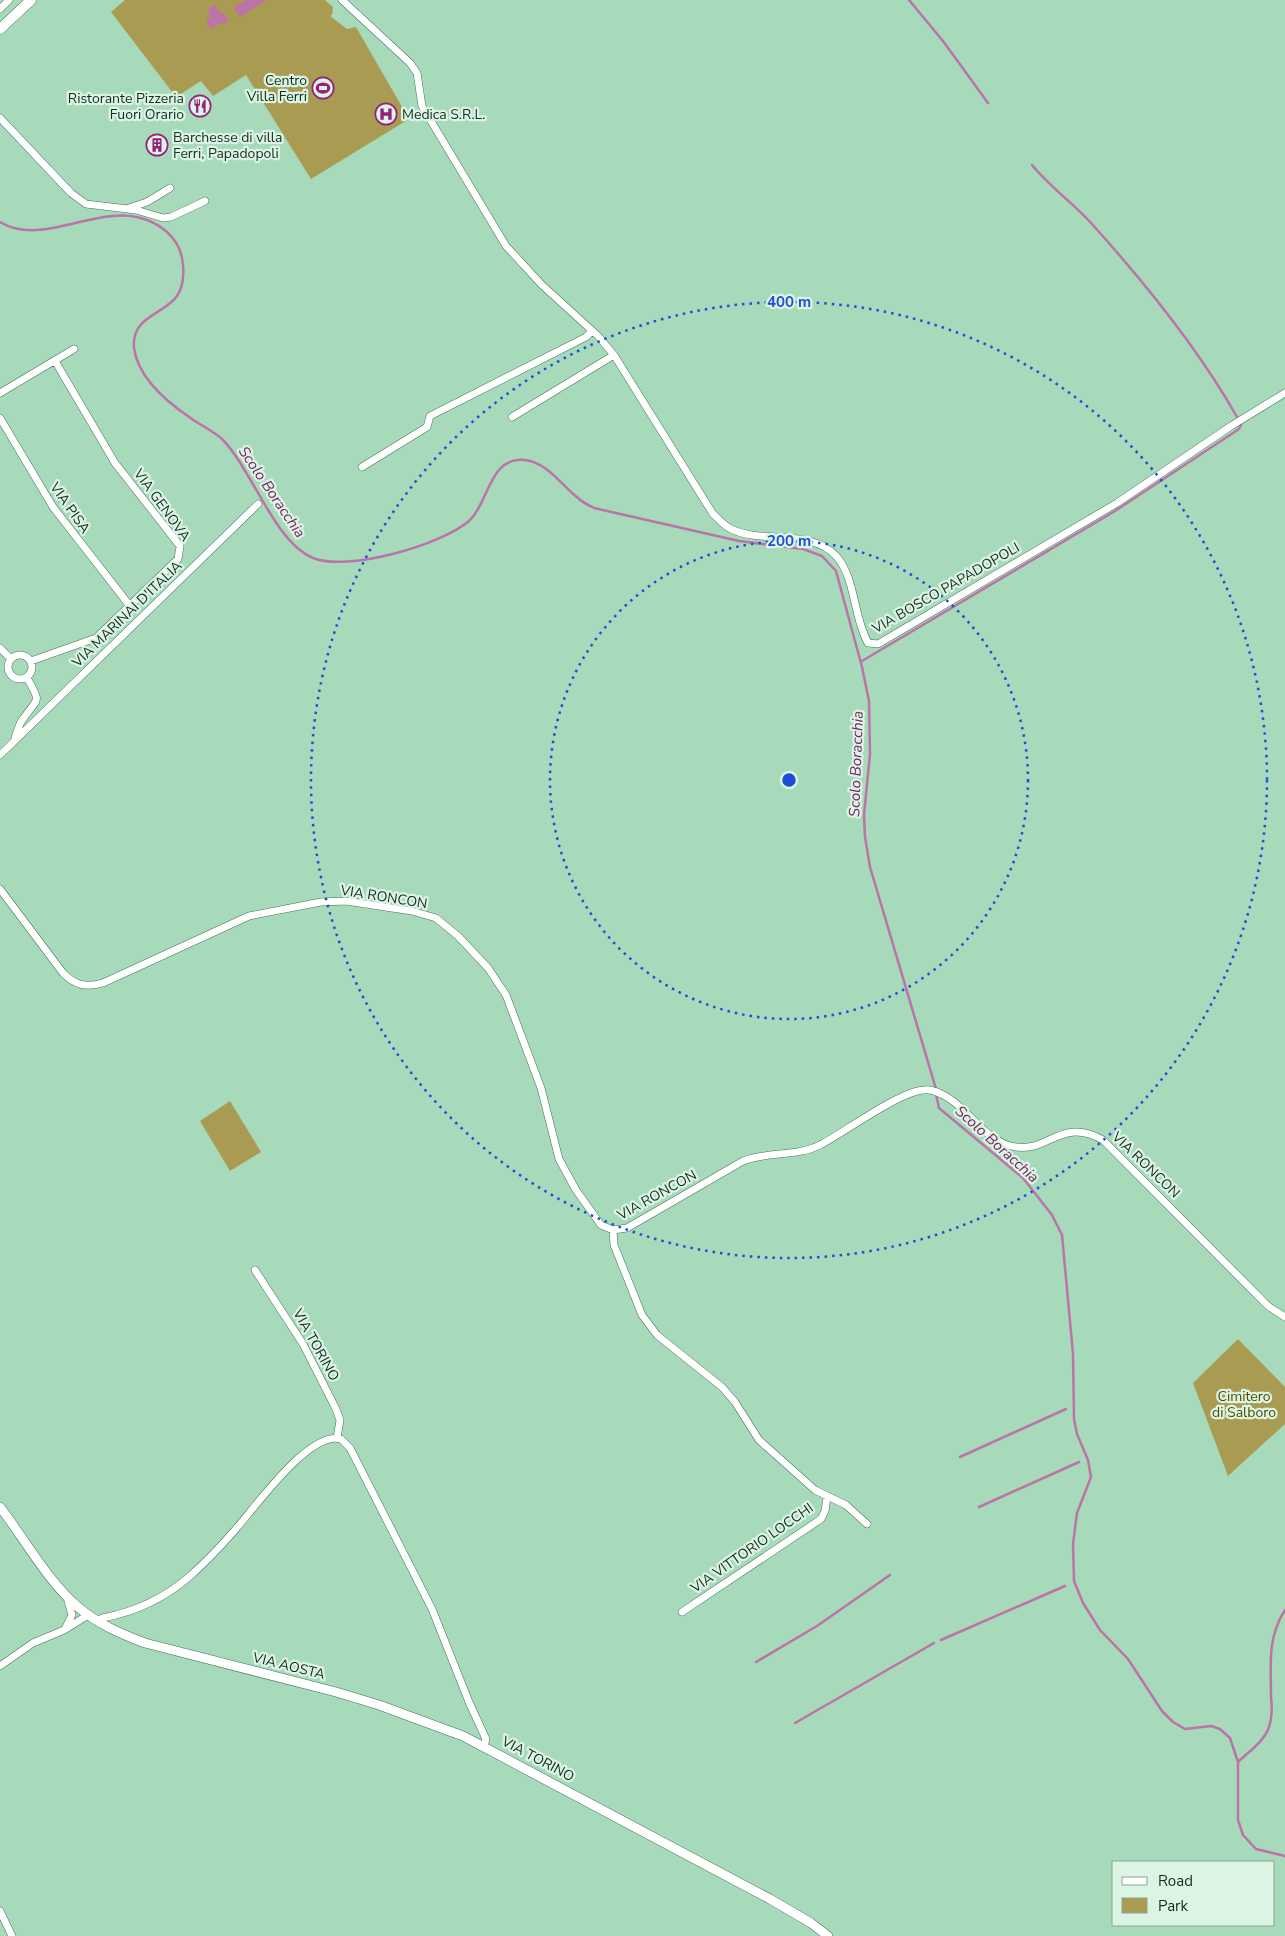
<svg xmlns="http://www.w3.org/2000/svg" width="1285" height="1936" font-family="'Nunito Sans',sans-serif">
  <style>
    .green { fill: #aa9b53 }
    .water { fill: #bc73a7 }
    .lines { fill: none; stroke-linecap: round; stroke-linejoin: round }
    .stream { stroke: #bc73a7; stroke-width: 2.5 }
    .minor-casing { stroke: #437358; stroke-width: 8 }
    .tertiary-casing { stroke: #437358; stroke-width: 10 }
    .secondary-casing { stroke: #437358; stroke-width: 11 }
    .minor { stroke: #fff; stroke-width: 7 }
    .tertiary { stroke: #fff; stroke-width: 9 }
    .secondary { stroke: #fff; stroke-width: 10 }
    .ring { fill: none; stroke: #1d4ed8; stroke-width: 2.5; stroke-dasharray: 2.5 5 }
    .labels { text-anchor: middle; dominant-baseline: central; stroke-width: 4.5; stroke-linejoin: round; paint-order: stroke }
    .poi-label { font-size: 14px; fill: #182c21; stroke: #dbf4e4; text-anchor: end }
    .street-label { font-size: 14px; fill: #182c21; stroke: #dbf4e4 }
    .park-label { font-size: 14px; fill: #574b00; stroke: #dbf4e4 }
    .water-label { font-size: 15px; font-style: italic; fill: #7a2266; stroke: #dbf4e4 }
    .centre { fill: #1d4ed8; stroke: #dbf4e4; stroke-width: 2.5 }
    .ring-label { font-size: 15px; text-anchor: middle; font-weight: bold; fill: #1d4ed8; stroke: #dbf4e4; stroke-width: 4.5; stroke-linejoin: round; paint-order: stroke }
  </style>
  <rect width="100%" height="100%" fill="#a7dabb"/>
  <path class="green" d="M 125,0 L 325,0 L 333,7 L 332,15 L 330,16 L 347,29 L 356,27 L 409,119 L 311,179 L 246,75 L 213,96 L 201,81 L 176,97 L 111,12 Z
    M 230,1101 L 261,1152 L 230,1171 L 200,1121 Z
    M 1238,1339 L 1285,1387 L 1285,1424 L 1228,1476 L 1193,1383 Z"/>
  <path class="water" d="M 246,0 L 267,0 L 240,17 L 234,7 Z
    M 214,5 L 220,12 L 225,14 L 228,20 L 226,23 L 218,24 L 212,29 L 207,25 L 207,20 L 210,17 L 208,12 L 210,7 Z"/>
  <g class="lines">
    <path class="stream" d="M 909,0 L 943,41 L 988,103
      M 1032,165 C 1050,187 1073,203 1092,224 C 1146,284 1198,348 1237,417
      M 0,222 C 50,252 114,187 167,232 C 176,240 182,252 183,265 C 184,276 183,287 177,296 C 165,314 131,316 134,348 C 138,378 168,403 192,419 C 202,426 215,432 223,440 C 252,470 276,544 313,558 C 348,572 441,545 469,521 C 489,503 489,456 525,460 C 548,463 561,485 578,498 C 582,502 588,505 594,508 L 739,541 L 803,549 L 822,556 L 836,571 L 862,667 L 869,701 L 870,754 L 864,815 L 865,837 L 870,867 L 936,1089
      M 862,661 L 1115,511 L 1239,429 L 1241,425
      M 936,1094 L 939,1108 L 1023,1178 L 1052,1215 L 1062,1235 L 1073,1354 L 1074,1419 L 1077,1434 L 1088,1460 L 1091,1477 L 1077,1513 L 1073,1544 L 1074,1581 L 1083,1603 L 1100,1630 L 1128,1659 L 1162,1711 L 1173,1722 L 1185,1729 L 1211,1726 L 1220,1729 L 1230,1738 L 1238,1762 L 1238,1820 L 1243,1835 L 1256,1849 L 1285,1856
      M 960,1457 L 1066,1409
      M 979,1507 L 1079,1462
      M 941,1640 L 1065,1586
      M 756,1662 L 817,1626 L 890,1575
      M 795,1723 L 934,1643
      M 1238,1762 C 1248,1752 1264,1742 1269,1727 C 1272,1718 1272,1706 1271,1697 C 1271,1665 1267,1638 1285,1610"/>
    <g class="minor-casing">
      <path id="minor" d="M 342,0 L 410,63 L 417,73 L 422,106 L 506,246 L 542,285 L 598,336 L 614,355 L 713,514 C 719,519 723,525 731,529 C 760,544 813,528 837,557 C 856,580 853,616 868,643 L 878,644 L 1117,503 L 1231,426 L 1285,393
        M 0,9 L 9,0
        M 0,118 L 71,193 L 86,204 L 136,210 L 163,218 L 171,217 L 205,201
        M 129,208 L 147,202 L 170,188
        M 0,393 L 74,349
        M 512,417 L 614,355
        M 0,418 L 53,507 L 130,606
        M 362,467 L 427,427 L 430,416 L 586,337 L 592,331
        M 0,648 L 11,659
        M8 667a12 12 0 1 1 24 0a12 12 0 1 1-24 0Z
        M 31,661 L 96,638 L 178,559 L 180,546 L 115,463 L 55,361
        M 15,738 C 17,732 19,724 23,719 C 38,697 42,704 27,678
        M 0,755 L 258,504
        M 0,889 L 63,973 C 75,985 86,988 103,983 L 249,916 L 321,902 L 346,901 L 412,911 L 436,918 L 458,936 L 488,968 L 506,995 L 541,1088 L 559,1159 L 576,1190 L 601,1225 L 613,1230 L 627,1228 L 743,1161 C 768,1151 796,1157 820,1145 C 845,1132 900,1091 924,1090 C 929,1089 935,1091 939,1093 C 967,1104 984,1143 1016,1147 C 1050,1152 1060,1117 1103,1140 L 1268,1306 L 1285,1317
        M 613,1230 L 614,1245 L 642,1315 L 657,1335 L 722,1387 L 735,1402 L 759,1440 L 815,1490 L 846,1505 L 867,1524
        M 255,1270 L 303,1344 L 336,1409 L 340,1420 L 337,1438
        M 682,1612 L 821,1519 L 825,1511 L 827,1497
        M 99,1623 L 102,1618 C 135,1612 165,1598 190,1576 C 206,1562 221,1546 235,1530 C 254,1509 309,1430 341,1439 L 350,1448 L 432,1609 L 469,1702 L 486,1739 L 484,1746
        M 65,1629 L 72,1615 L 67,1597
        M 0,1666 L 33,1643 L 64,1630 L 88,1615
        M 0,1911 L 12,1936"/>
    </g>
    <g class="tertiary-casing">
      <path id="tertiary" d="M 0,1507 C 24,1538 48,1582 78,1607 C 98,1624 121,1634 145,1643 L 336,1692 L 379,1705 L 463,1736 L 770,1899 L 811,1923 L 828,1936"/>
    </g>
    <g class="secondary-casing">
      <path id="secondary" d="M 0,29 L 31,0"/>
    </g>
    <use href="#minor" class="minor"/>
    <use href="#tertiary" class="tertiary"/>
    <use href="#secondary" class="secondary"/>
  </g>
  <g class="ring">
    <circle cx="789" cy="780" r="239"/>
    <circle cx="789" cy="780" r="478"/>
  </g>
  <defs>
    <g id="stadium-ring" transform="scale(1.125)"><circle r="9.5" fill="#dbf4e4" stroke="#96207d" stroke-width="1.5"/><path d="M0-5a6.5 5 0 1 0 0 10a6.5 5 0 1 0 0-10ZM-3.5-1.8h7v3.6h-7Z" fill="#96207d"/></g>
    <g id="restaurant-ring" transform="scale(1.125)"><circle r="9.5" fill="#dbf4e4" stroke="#96207d" stroke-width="1.5"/><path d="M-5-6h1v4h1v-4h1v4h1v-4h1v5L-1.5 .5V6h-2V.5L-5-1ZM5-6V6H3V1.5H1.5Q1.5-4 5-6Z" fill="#96207d"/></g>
    <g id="hospital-ring" transform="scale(1.125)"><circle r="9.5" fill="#dbf4e4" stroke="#96207d" stroke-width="1.5"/><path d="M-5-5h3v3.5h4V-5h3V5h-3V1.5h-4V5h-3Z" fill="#96207d"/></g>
    <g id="building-ring" transform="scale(1.125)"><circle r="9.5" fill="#dbf4e4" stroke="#96207d" stroke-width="1.5"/><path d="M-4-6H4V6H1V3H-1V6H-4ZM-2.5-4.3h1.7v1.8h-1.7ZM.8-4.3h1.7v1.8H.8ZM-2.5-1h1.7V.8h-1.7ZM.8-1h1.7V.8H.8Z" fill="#96207d"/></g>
  </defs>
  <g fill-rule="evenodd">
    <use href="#stadium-ring" x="323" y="88"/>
    <use href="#restaurant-ring" x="200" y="106"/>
    <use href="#hospital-ring" x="386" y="114"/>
    <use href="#building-ring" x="157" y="145"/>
  </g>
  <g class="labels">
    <g class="poi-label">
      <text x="307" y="80">Centro<tspan x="307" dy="16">Villa Ferri</tspan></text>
      <text x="184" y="98">Ristorante Pizzeria<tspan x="184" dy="16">Fuori Orario</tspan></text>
      <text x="402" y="114" text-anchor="start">Medica S.R.L.</text>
      <text x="173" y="137" text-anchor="start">Barchesse di villa<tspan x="173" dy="16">Ferri, Papadopoli</tspan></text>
    </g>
    <g class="street-label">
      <text transform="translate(162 505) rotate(54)">VIA GENOVA</text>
      <text transform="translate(70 508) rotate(55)">VIA PISA</text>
      <text transform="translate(946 588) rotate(-30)">VIA BOSCO PAPADOPOLI</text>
      <text transform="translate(127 614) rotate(-44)">VIA MARINAI D'ITALIA</text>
      <text transform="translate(384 897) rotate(9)">VIA RONCON</text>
      <text transform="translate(1146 1165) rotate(44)">VIA RONCON</text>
      <text transform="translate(657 1195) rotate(-29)">VIA RONCON</text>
      <text transform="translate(316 1345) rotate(61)">VIA TORINO</text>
      <text transform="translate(752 1548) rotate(-35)">VIA VITTORIO LOCCHI</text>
      <text transform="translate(289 1666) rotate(14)">VIA AOSTA</text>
      <text transform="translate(538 1759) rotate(28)">VIA TORINO</text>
    </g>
    <g class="park-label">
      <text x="1244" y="1396">Cimitero<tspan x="1244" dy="16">di Salboro</tspan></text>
    </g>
    <g class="water-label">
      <text transform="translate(272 492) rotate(56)">Scolo Boracchia</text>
      <text transform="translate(856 764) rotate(-88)">Scolo Boracchia</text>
      <text transform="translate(997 1144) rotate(42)">Scolo Boracchia</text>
    </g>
  </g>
  <circle cx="789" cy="780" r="8" class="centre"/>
  <g class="ring-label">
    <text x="789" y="307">400 m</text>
    <text x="789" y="546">200 m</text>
  </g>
  <rect x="1112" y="1861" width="162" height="65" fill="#dbf4e4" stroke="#8da496"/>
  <rect x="1122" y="1877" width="25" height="8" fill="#ffffff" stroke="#8da496"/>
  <text x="1158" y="1886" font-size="15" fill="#182c21">Road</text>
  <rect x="1122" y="1898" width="25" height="15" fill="#aa9b53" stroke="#8da496"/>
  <text x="1158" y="1911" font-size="15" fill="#182c21">Park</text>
</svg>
